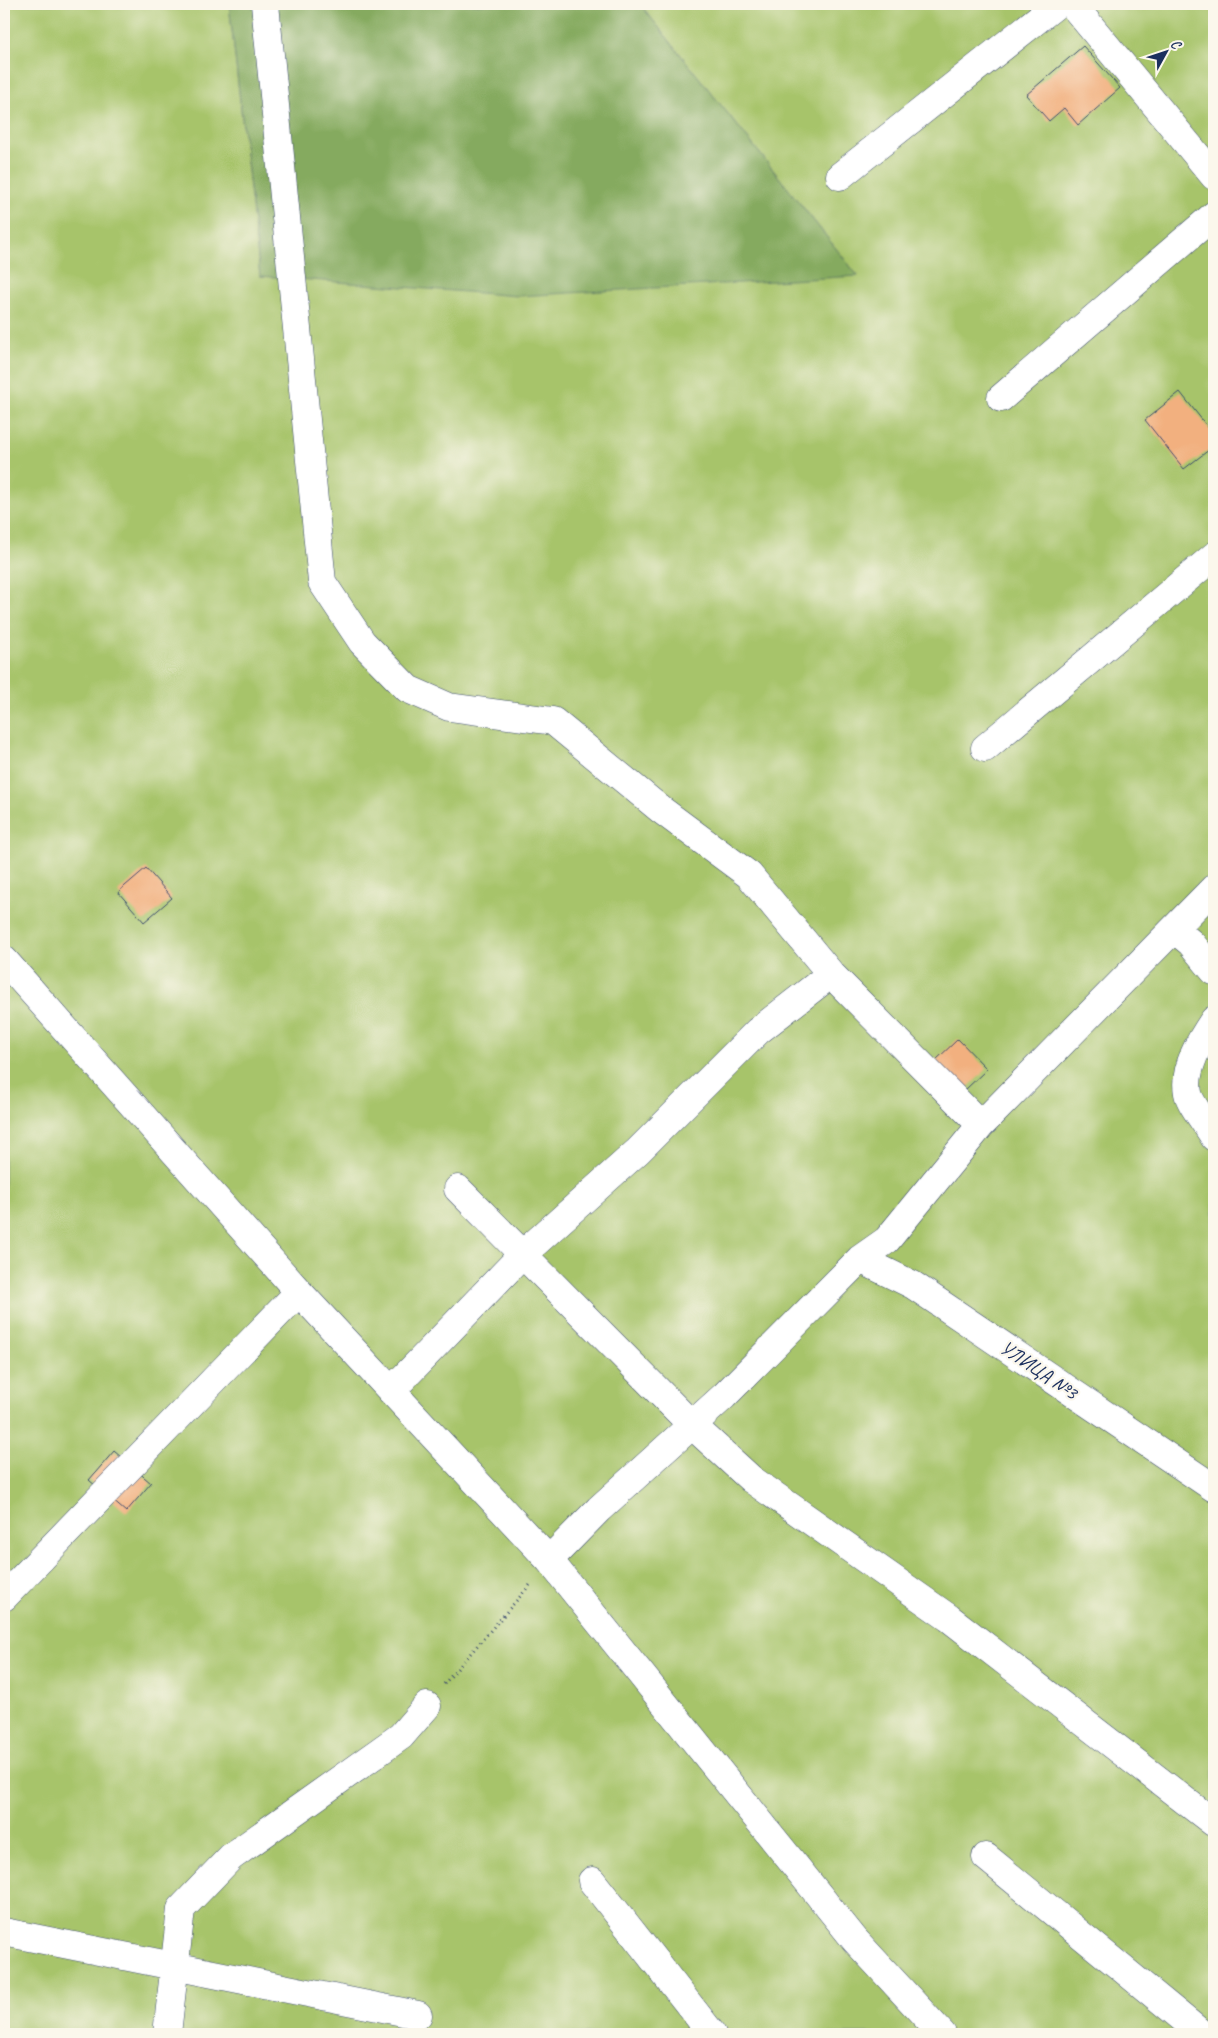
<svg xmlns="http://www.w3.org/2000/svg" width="1218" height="2038" font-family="Caveat,sans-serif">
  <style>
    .green { fill: #a7c46b; stroke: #617a64 }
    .forest { fill: #85aa5f; stroke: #506c5e }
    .building { fill: #f2b07f }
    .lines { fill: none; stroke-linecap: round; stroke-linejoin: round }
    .minor-casing { stroke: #3b4a6e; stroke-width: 29 }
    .path { stroke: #3b4a6e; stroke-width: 3; stroke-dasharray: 1 4; stroke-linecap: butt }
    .minor { stroke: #fff; stroke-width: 28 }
    .labels { text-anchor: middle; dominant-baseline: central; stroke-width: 4.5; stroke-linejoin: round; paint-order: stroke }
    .street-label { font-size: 20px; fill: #1b2f5e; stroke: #fbf7ec }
  </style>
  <rect width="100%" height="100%" fill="#fbf7ec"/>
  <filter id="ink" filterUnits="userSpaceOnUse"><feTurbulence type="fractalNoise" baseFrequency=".02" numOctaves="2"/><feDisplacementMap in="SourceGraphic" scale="10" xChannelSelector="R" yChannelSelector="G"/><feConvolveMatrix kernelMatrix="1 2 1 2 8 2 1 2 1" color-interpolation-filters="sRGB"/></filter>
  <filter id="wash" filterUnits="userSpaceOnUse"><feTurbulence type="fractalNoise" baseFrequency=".0096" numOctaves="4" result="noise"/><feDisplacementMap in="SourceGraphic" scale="20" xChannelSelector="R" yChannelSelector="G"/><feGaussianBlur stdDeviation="1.12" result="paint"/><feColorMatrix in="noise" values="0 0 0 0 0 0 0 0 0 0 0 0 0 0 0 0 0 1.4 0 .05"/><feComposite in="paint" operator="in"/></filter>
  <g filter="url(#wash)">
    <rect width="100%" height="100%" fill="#f3e2c6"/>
    <path class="green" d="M 4,4 L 229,4 L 260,276 L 858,276 L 640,4 L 1214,4 L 1214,2034 L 4,2034 Z"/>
    <path class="forest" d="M 229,4 L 640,4 L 858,276 L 518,296 L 260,276 Z"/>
    <g id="blocks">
      <path class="building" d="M 1083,46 L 1120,88 L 1078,125 L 1064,108 L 1049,121 L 1026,95 Z
        M 1180,392 L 1214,435 L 1214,446 L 1184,469 L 1145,420 Z
        M 146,868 L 172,898 L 144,922 L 118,892 Z
        M 958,1039 L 987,1069 L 964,1091 L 935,1061 Z
        M 114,1451 L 151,1483 L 126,1512 L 89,1480 Z"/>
    </g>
  </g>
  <g filter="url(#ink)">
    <use href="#blocks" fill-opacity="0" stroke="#3b4a6e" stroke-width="1"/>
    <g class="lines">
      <g class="minor-casing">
        <path id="minor" d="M 265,4 L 322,582 L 362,642 L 408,689 L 449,707 L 553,721 L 660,809 L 749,875 L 831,974 L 981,1125
          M 1072,4 L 1214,176
          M 840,176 L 1057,4
          M 1001,398 L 1214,215
          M 985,748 L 1214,556
          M 1174,929 L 1191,943 L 1214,971
          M 4,960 L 299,1292 L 549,1560 L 855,1940 L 942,2034
          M 1214,1020 C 1201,1039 1183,1068 1188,1093 C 1190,1104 1208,1126 1214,1137
          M 458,1189 L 692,1425 L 751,1479 L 949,1618 L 1214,1823
          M 860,1259 L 913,1285 L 1214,1488
          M 391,1391 L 523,1254 L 638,1151 L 758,1031 L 831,974
          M 549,1560 L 599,1509 L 724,1396 L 860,1259 L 887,1240 L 981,1125 L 1214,888
          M 4,1597 L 299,1292
          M 986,1857 L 1202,2034
          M 592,1881 L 712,2034
          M 4,1932 L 418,2015
          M 167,2034 L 181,1909 L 231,1857 L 401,1736 L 427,1706"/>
      </g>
      <path class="path" d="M 444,1684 L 530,1585"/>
      <use href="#minor" class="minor"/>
    </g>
  </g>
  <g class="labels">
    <g class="street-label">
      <text transform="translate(1039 1370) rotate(34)">УЛИЦА №3</text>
    </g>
  </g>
  <rect width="1218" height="2038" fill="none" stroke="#fbf7ec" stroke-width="20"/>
  <g transform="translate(1166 52) rotate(50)" stroke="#fbf7ec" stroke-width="4" paint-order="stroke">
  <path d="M0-4L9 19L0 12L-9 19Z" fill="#1b2f5e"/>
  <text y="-8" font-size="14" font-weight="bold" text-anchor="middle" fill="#1b2f5e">С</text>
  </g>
</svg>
